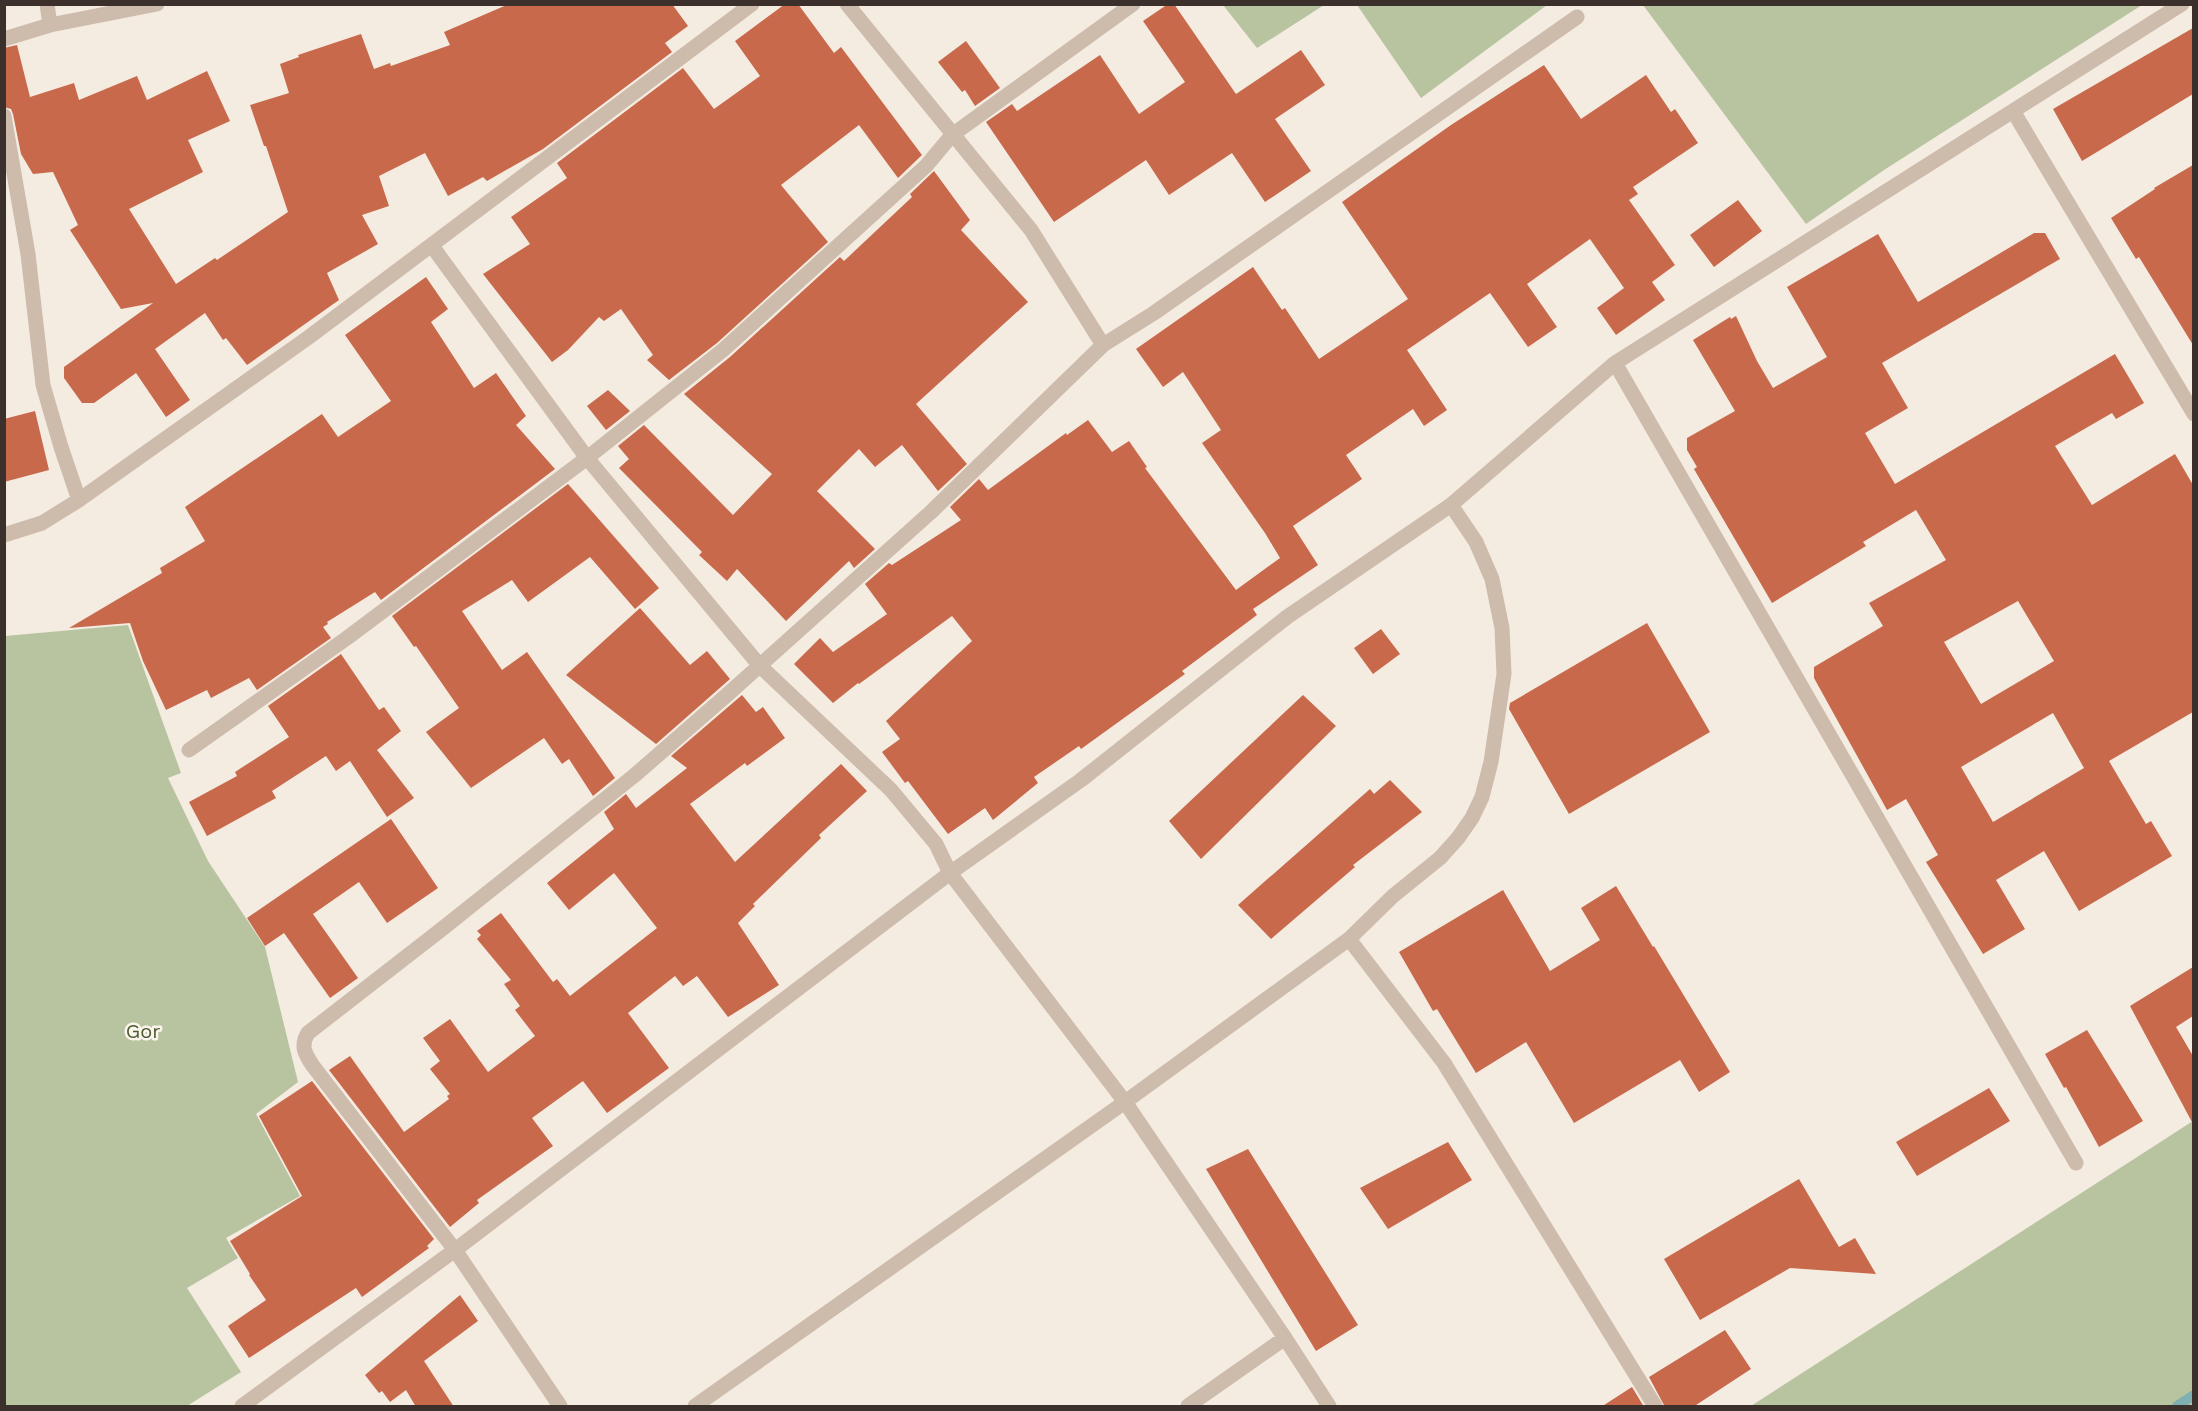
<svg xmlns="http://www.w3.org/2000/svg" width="2198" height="1411" font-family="'Work Sans',sans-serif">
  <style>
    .green { fill: #b8c4a0 }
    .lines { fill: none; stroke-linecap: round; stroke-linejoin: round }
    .stream { stroke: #7fb0b2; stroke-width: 10 }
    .building { fill: #c8694b; fill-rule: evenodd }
    .street { stroke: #cdbbac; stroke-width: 15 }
    .labels { text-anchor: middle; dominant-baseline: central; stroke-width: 5; stroke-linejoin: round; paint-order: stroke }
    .park-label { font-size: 20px; fill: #4a5a2e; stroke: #fbf5ee }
  </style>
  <rect width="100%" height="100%" fill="#f4ebe1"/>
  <path class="green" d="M 1223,5 L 1324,5 L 1257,48 Z
    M 1357,5 L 1547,5 L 1421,98 Z
    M 1643,5 L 2142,5 L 1884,170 L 1806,224 Z
    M 128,625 L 181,773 L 168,778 L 208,861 L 265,947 L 298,1082 L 256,1114 L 300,1196 L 226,1238 L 238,1258 L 187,1288 L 241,1372 L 187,1406 L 5,1406 L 5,636 Z
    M 2193,1121 L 2193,1406 L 1751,1406 Z"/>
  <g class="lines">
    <path class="stream" d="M 2177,1406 L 2194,1395"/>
  </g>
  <path class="building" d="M 509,4 L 672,4 L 688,26 L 665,43 L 672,52 L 543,149 L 487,181 L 483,177 L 448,196 L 425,153 L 379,176 L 389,206 L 362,215 L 378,244 L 327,273 L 339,300 L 247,365 L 226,338 L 223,340 L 205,313 L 155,349 L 190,400 L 166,417 L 136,373 L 94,403 L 82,403 L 64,378 L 64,367 L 153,303 L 121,309 L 70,230 L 78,225 L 53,172 L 33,174 L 21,154 L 13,114 L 11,109 L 4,107 L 4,48 L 17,45 L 30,97 L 74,83 L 79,100 L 137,76 L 147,100 L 207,71 L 230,121 L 188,140 L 203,172 L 129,209 L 176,284 L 215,258 L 217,260 L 288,212 L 266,146 L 264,146 L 250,105 L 289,93 L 280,64 L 299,57 L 298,55 L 361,34 L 374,69 L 390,63 L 391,66 L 450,45 L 444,32 Z
    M 785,4 L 798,4 L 834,53 L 841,47 L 922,155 L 898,178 L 859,125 L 781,185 L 828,242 L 717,343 L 669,380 L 647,360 L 653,355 L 621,309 L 604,321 L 599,317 L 568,350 L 552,362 L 483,274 L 530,244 L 511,217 L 567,178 L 557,163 L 683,68 L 714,109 L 760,76 L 735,41 Z
    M 1168,4 L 1174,4 L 1236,94 L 1301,50 L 1325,85 L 1275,119 L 1311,171 L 1265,202 L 1232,153 L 1169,195 L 1146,160 L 1054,222 L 986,122 L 1012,104 L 1017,111 L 1100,55 L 1139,114 L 1185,82 L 1143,21 Z
    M 2193,28 L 2193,94 L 2082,161 L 2053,109 Z
    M 966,41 L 1000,88 L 975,106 L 965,90 L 962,92 L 938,62 Z
    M 1544,65 L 1581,119 L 1646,75 L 1671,112 L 1675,109 L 1698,143 L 1633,187 L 1638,194 L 1629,200 L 1675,265 L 1652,282 L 1665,300 L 1616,335 L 1597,308 L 1624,288 L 1590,239 L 1527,284 L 1557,327 L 1528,347 L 1490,293 L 1407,350 L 1447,410 L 1424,426 L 1413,409 L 1346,455 L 1362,479 L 1293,526 L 1318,565 L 1253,609 L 1257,615 L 1182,671 L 1185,674 L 1081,749 L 1079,746 L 1034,777 L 1038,783 L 993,820 L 985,808 L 948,834 L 908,781 L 905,783 L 882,752 L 900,739 L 886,721 L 972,641 L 952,616 L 859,684 L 858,683 L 833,703 L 794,664 L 820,638 L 833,652 L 887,614 L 865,584 L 889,563 L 892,565 L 961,520 L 950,507 L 979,479 L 988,490 L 1066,433 L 1067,435 L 1088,420 L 1112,452 L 1129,441 L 1147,467 L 1145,468 L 1236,590 L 1280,558 L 1265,533 L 1202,443 L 1221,430 L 1183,372 L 1163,387 L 1136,349 L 1253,267 L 1282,310 L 1285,308 L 1319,359 L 1408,299 L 1342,202 L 1451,125 Z
    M 2193,165 L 2193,345 L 2139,257 L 2136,259 L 2111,218 L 2155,189 L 2154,188 Z
    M 934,171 L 970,220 L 961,230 L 1028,302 L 916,404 L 967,464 L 938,491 L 902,445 L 875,467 L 859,449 L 817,491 L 875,549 L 854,568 L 849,561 L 786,621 L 737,569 L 727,581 L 699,555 L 702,552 L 619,468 L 629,459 L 618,446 L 644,425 L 733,515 L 772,474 L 684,394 L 730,357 L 840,257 L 844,261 L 912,197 L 910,194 Z
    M 1738,200 L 1762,231 L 1714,267 L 1690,235 Z
    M 2034,233 L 2045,233 L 2060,259 L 1882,363 L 1908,408 L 1865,433 L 1895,484 L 2115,354 L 2144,403 L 2116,419 L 2112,413 L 2055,446 L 2092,505 L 2175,454 L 2193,485 L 2193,712 L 2109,761 L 2146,824 L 2151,821 L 2172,856 L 2079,911 L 2044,851 L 1996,880 L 2025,929 L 1983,954 L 1926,862 L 1938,855 L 1906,799 L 1887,810 L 1814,678 L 1814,667 L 1883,626 L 1869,603 L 1946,560 L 1916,510 L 1863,542 L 1866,546 L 1772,603 L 1694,469 L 1697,467 L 1687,450 L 1687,438 L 1735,411 L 1693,340 L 1730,317 L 1731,319 L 1736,316 L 1757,361 L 1773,388 L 1827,357 L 1787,287 L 1878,234 L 1918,302 ZM 2018,601 L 2054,661 L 1981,704 L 1944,642 ZM 2053,713 L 2084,768 L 1993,822 L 1961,767 Z
    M 426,277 L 448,309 L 431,322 L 474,388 L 496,373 L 526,416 L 516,425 L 555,469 L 381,600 L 375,592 L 327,622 L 328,624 L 323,627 L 331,638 L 257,690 L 249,678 L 211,698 L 207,690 L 166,710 L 143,661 L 130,623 L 69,628 L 162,573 L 160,568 L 205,541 L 185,507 L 322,414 L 338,437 L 391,401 L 345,335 Z
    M 608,390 L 630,411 L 606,430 L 587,406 Z
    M 35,411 L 49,470 L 4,482 L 4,419 Z
    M 568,484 L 659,588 L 635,609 L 590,557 L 528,602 L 512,580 L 462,611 L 502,670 L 527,652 L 615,778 L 593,796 L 569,759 L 562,764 L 544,738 L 471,788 L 426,732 L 459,708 L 416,646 L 414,647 L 392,616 Z
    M 640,608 L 690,665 L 707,651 L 730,679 L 656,744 L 566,675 Z
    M 1647,623 L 1710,732 L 1569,814 L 1509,709 L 1510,703 Z
    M 1381,629 L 1400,654 L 1373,674 L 1354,648 Z
    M 341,654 L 379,710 L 384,707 L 401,731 L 377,750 L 414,798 L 387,817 L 350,761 L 336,771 L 326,756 L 272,791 L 276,798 L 207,836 L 189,802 L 237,776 L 235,772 L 289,737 L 268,706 Z
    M 742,695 L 756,712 L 763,707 L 785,738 L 747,766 L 745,763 L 690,804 L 735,862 L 841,764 L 867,791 L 819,835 L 821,838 L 753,904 L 755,906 L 738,923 L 779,985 L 728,1017 L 697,976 L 683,986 L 675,976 L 628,1013 L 669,1068 L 607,1113 L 583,1081 L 532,1118 L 553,1146 L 477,1200 L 479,1203 L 450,1227 L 329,1070 L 350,1056 L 404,1132 L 449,1099 L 447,1096 L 450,1094 L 430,1069 L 440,1061 L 423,1038 L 450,1019 L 488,1072 L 535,1036 L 515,1010 L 520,1006 L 504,984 L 511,980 L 477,939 L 481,935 L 477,931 L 501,913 L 553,982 L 557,979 L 570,996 L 657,928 L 614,873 L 569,910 L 547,883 L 614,829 L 604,812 L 626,794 L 636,808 L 687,768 L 671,756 Z
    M 1303,695 L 1336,726 L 1201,859 L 1169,821 Z
    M 1390,780 L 1422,812 L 1353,865 L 1355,867 L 1271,939 L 1238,905 L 1370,789 L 1374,794 Z
    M 391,819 L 438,888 L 387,923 L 359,882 L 313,914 L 358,978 L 330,998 L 284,933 L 265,946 L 247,918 Z
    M 1616,886 L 1653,947 L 1654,946 L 1730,1072 L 1699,1092 L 1680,1060 L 1574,1123 L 1526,1042 L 1476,1073 L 1437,1009 L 1433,1011 L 1399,952 L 1503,890 L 1550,971 L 1600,940 L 1581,908 Z
    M 2193,967 L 2193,1016 L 2176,1027 L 2193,1056 L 2193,1124 L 2130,1006 Z
    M 2087,1030 L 2143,1121 L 2099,1147 L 2066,1087 L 2064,1088 L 2045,1054 Z
    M 312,1081 L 434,1239 L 427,1246 L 429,1248 L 362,1297 L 356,1288 L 249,1358 L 228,1326 L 266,1300 L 249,1275 L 250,1274 L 230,1241 L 302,1196 L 259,1116 Z
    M 1989,1088 L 2010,1121 L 1917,1176 L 1896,1142 Z
    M 1448,1142 L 1472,1180 L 1388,1229 L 1360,1188 Z
    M 1248,1149 L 1358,1325 L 1316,1351 L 1206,1169 Z
    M 1799,1179 L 1839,1247 L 1855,1238 L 1876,1274 L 1790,1268 L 1700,1320 L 1664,1259 Z
    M 460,1295 L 478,1321 L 424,1361 L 454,1407 L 416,1407 L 406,1390 L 390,1402 L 382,1391 L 379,1393 L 365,1375 Z
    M 1725,1330 L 1751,1369 L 1693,1407 L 1665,1407 L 1649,1377 Z
    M 1632,1387 L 1644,1407 L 1601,1407 Z"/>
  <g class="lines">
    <path class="street" d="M 47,4 L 50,25
      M 847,4 L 1031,230 L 1103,345
      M 4,39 L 50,25 L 157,4
      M 2013,111 L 2194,414
      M 4,116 L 28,254 L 43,385 L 61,447 L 79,500
      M 432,246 L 587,458 L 760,666 L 891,790 L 936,844 L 950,873 L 1125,1102 L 1285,1338 L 1329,1406
      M 1615,363 L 2076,1163
      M 4,535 L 42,523 L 79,500 L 309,337 L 752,4
      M 189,750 L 347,638 L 587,458 L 723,350 L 926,166 L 952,135 L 1133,4
      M 1349,939 L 1444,1063 L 1655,1406
      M 242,1406 L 455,1250 L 950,873 L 1081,780 L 1287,617 L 1451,505 L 1615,363 L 2182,4
      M 560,1406 L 455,1250 L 313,1066 C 305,1054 300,1046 308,1033 L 442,929 L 635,775 L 728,694 L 931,512 L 1103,345 L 1154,313 L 1577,17
      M 695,1406 L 1125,1102 L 1349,939 L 1393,896 L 1440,858 L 1458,838 L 1472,818 L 1482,797 L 1491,762 L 1504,674 L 1502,628 L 1492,579 L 1476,542 L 1451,505
      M 1188,1406 L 1285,1338"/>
  </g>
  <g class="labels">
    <g class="park-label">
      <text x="143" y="1031">Gor</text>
    </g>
  </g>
  <rect width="2198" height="1411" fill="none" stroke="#3b302b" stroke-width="12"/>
</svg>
